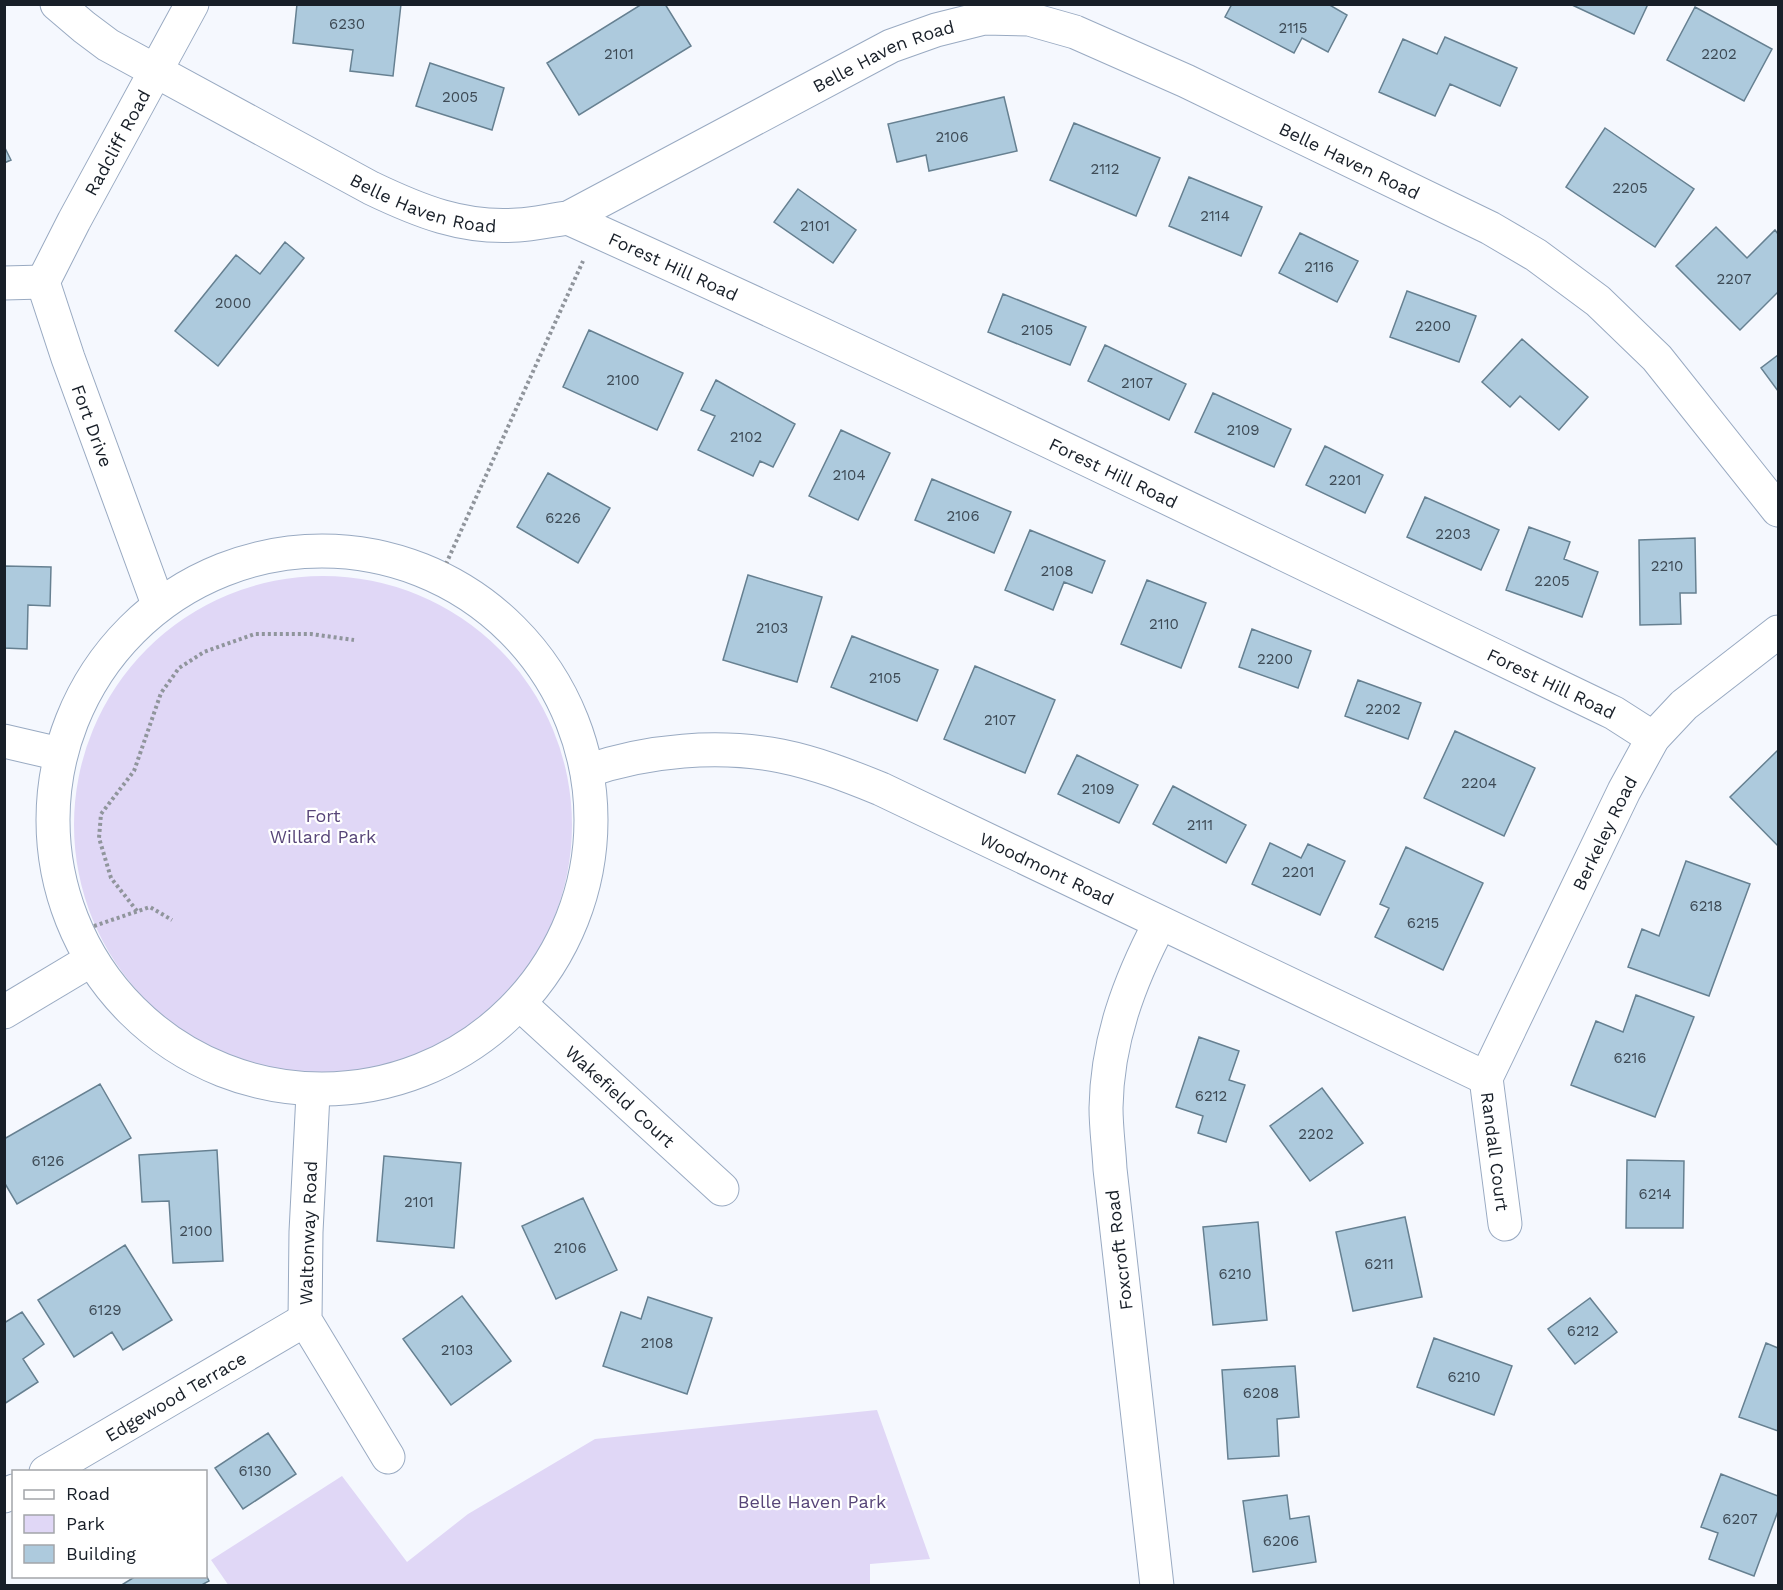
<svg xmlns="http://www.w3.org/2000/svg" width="1783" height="1590" font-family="'Work Sans',sans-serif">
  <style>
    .green { fill: #e0d7f6 }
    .building { fill: #adcadd; stroke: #668091; stroke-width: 1.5 }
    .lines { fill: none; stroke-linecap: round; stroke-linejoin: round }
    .street-casing { stroke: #99aac2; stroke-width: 35 }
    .path { stroke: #90959c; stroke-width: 4; stroke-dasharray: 3 3; stroke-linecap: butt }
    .street { stroke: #fff; stroke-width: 33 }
    .labels { text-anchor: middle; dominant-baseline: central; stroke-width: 4.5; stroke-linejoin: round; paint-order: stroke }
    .number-label { font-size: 15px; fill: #3d4a55 }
    .street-label { font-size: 18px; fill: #181f28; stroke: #fff }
    .park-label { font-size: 18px; fill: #574578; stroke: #fff }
  </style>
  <rect width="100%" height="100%" fill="#f5f8fe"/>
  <path class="green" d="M74 825a249 249 0 1 1 498 0a249 249 0 1 1-498 0Z
    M 877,1410 L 930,1559 L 870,1564 L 870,1585 L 229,1586 L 211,1560 L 342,1476 L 407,1562 L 468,1514 L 595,1439 Z"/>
  <path class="building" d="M 297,4 L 401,4 L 393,76 L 350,71 L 353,50 L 293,43 Z
    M 642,4 L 665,4 L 691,46 L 579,115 L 547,63 Z
    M 1232,4 L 1328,4 L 1347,15 L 1328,52 L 1302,38 L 1294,53 L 1225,17 Z
    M 1570,4 L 1648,4 L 1634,34 Z
    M 1695,7 L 1772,49 L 1744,101 L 1667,60 Z
    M 1445,37 L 1517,68 L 1500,106 L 1450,84 L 1435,116 L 1379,92 L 1403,39 L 1437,54 Z
    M 430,63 L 504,88 L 492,130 L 416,106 Z
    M 1004,97 L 1017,151 L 929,171 L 926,155 L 897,162 L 888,124 Z
    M 1074,123 L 1160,158 L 1136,216 L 1050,180 Z
    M 1605,128 L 1694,189 L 1655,247 L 1566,187 Z
    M 4,146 L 11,160 L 4,163 Z
    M 1189,177 L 1262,207 L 1241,256 L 1169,226 Z
    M 798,189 L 856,230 L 833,263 L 774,222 Z
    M 1716,227 L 1747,258 L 1775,230 L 1778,234 L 1778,292 L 1740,330 L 1676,266 Z
    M 1300,233 L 1358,261 L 1337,302 L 1279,273 Z
    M 285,242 L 304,258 L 218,366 L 175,331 L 236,255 L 260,274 Z
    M 1407,291 L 1476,316 L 1459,362 L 1390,337 Z
    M 1003,294 L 1086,327 L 1070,365 L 988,332 Z
    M 589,330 L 683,373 L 657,430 L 563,387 Z
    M 1522,339 L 1588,397 L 1559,430 L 1520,396 L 1510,407 L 1482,382 Z
    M 1105,345 L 1186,384 L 1169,420 L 1088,381 Z
    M 1778,355 L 1778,391 L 1761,368 Z
    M 716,380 L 795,424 L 773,467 L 760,461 L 753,476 L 698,450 L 715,416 L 701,410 Z
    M 1213,393 L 1291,429 L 1274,467 L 1195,432 Z
    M 841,430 L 890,453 L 858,520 L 809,496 Z
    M 1325,446 L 1383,475 L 1365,513 L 1306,485 Z
    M 548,473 L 610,508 L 578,563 L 517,527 Z
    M 932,479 L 1011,512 L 994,553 L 915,520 Z
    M 1425,497 L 1499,530 L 1481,570 L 1407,537 Z
    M 1529,527 L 1570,542 L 1564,559 L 1598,572 L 1582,617 L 1506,590 Z
    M 1030,530 L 1105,561 L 1092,593 L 1064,582 L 1053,610 L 1005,590 Z
    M 1695,538 L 1696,593 L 1680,593 L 1681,624 L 1640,625 L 1639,540 Z
    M 4,566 L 51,567 L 50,606 L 28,605 L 27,649 L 4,648 Z
    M 748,575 L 822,597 L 797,682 L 723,660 Z
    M 1147,580 L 1206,603 L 1181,668 L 1121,644 Z
    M 1252,629 L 1311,651 L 1298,688 L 1239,667 Z
    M 852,636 L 938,670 L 917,721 L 831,687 Z
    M 975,666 L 1055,700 L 1025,773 L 944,739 Z
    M 1358,680 L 1421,703 L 1408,739 L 1345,716 Z
    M 1455,731 L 1535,768 L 1504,836 L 1424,798 Z
    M 1778,750 L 1778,846 L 1730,797 Z
    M 1077,755 L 1138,785 L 1119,823 L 1058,794 Z
    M 1173,786 L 1246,825 L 1226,863 L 1153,824 Z
    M 1270,843 L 1301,858 L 1308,844 L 1345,861 L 1320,915 L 1252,884 Z
    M 1406,847 L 1483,883 L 1443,970 L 1375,937 L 1389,908 L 1380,904 Z
    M 1686,861 L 1750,884 L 1709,996 L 1628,967 L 1642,929 L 1659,936 Z
    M 1636,995 L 1694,1017 L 1655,1117 L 1571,1085 L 1596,1021 L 1623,1032 Z
    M 1199,1037 L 1239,1051 L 1229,1080 L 1245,1085 L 1226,1142 L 1198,1133 L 1203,1116 L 1176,1107 Z
    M 100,1084 L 131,1138 L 17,1204 L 4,1182 L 4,1139 Z
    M 1322,1088 L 1363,1143 L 1310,1181 L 1270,1126 Z
    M 217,1150 L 223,1261 L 173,1263 L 169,1201 L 142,1202 L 139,1155 Z
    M 384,1156 L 461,1163 L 454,1248 L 377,1241 Z
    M 1627,1160 L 1684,1161 L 1683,1228 L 1626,1228 Z
    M 583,1198 L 617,1270 L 556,1299 L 522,1226 Z
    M 1405,1217 L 1422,1297 L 1353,1311 L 1336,1232 Z
    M 1258,1222 L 1267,1320 L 1213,1325 L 1203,1227 Z
    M 125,1245 L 172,1320 L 123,1350 L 112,1332 L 74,1357 L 38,1300 Z
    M 462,1296 L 511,1361 L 451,1405 L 403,1339 Z
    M 648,1297 L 712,1318 L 687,1394 L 603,1366 L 621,1312 L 641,1319 Z
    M 1590,1298 L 1617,1332 L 1575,1364 L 1548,1329 Z
    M 22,1312 L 44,1344 L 23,1359 L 38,1382 L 4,1404 L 4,1323 Z
    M 1434,1338 L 1512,1366 L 1494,1415 L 1417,1387 Z
    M 1766,1343 L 1778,1348 L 1778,1431 L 1739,1417 Z
    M 1295,1366 L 1299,1417 L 1277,1419 L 1279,1456 L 1228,1459 L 1222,1370 Z
    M 268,1433 L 296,1474 L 243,1509 L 215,1468 Z
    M 1721,1474 L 1778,1496 L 1778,1511 L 1754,1576 L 1709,1559 L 1718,1533 L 1701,1527 Z
    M 1287,1495 L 1290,1519 L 1309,1516 L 1316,1562 L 1253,1572 L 1243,1501 Z
    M 206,1575 L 209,1581 L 200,1586 L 120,1586 L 136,1576 L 206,1576 Z"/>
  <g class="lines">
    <g class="street-casing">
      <g id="street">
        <path id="s1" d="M 57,4 L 84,27 L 108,45 L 371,188 C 419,211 463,229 518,225 C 534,224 551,220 568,218 L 891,46 L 936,30 L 984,18 L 1029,19 L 1075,32 L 1186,81 L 1490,228 L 1536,255 L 1598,301 L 1657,358 L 1778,510"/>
        <path id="s2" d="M 568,218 C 920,376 1266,546 1614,713 L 1653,738"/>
        <path id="s3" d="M 43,282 L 68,358 L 158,604"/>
        <path id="s4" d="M 43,282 L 74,221 L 192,4"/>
        <path d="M 4,283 L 43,282"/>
        <circle cx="322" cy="820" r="269"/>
        <path d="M 4,741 L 60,754"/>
        <path id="s5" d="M 587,771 C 647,750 719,744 781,756 C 816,763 849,776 881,789 L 1486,1078"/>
        <path id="s6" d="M 520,1004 L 722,1189"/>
        <path d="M 4,1012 L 91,960"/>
        <path id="s7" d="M 1486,1078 L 1624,791 L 1653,738 L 1684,705 L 1778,632"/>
        <path id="s8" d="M 1486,1078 L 1505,1224"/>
        <path d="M 313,1094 L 306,1232 L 305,1320 L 388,1457"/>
        <path id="s9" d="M 46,1472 L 305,1320"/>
        <path d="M 4,1496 L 14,1491"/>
        <path d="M 1157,1586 L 1110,1169 C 1109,1149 1106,1128 1106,1108 C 1107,1041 1129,982 1160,923"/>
      </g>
    </g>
    <path class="path" d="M 441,575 L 583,261
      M 137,911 L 111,878 L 99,838 L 101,814 L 134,771 L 161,693 L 179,668 L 204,652 L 255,634 L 311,634 L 354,640
      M 94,926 L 150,907 L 172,920"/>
    <use href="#street" class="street"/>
  </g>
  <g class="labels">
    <g class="number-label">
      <text x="347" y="24">6230</text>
      <text x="1293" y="28">2115</text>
      <text x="619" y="54">2101</text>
      <text x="1719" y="54">2202</text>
      <text x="460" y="97">2005</text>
      <text x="952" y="137">2106</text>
      <text x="1105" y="169">2112</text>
      <text x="1630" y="188">2205</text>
      <text x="1215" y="216">2114</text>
      <text x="815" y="226">2101</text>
      <text x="1319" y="267">2116</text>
      <text x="1734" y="279">2207</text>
      <text x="233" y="303">2000</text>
      <text x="1433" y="326">2200</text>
      <text x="1037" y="330">2105</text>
      <text x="623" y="380">2100</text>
      <text x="1137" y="383">2107</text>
      <text x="1243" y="430">2109</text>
      <text x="746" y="437">2102</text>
      <text x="849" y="475">2104</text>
      <text x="1345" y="480">2201</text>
      <text x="963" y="516">2106</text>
      <text x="563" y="518">6226</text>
      <text x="1453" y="534">2203</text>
      <text x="1667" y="566">2210</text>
      <text x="1057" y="571">2108</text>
      <text x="1552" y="581">2205</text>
      <text x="1164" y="624">2110</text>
      <text x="772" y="628">2103</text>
      <text x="1275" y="659">2200</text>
      <text x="885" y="678">2105</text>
      <text x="1383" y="709">2202</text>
      <text x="1000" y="720">2107</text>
      <text x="1479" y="783">2204</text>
      <text x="1098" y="789">2109</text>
      <text x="1200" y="825">2111</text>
      <text x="1298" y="872">2201</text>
      <text x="1706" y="906">6218</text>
      <text x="1423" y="923">6215</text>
      <text x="1630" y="1058">6216</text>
      <text x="1211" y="1096">6212</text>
      <text x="1316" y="1134">2202</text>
      <text x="48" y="1161">6126</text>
      <text x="1655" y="1194">6214</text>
      <text x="419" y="1202">2101</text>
      <text x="196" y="1231">2100</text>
      <text x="570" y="1248">2106</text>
      <text x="1379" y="1264">6211</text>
      <text x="1235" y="1274">6210</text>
      <text x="105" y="1310">6129</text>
      <text x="1583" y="1331">6212</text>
      <text x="657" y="1343">2108</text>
      <text x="457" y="1350">2103</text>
      <text x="1464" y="1377">6210</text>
      <text x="1261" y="1393">6208</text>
      <text x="255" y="1471">6130</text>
      <text x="1740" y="1519">6207</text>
      <text x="1281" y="1541">6206</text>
    </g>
    <g class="street-label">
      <text stroke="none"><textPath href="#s1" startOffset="924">Belle Haven Road</textPath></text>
      <text stroke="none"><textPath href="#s4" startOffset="158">Radcliff Road</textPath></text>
      <text stroke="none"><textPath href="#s1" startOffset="1428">Belle Haven Road</textPath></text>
      <text stroke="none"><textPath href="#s1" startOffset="420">Belle Haven Road</textPath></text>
      <text stroke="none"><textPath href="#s2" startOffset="116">Forest Hill Road</textPath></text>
      <text stroke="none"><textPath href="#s3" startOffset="152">Fort Drive</textPath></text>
      <text stroke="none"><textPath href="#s2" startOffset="602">Forest Hill Road</textPath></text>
      <text stroke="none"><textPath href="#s2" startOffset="1088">Forest Hill Road</textPath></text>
      <text stroke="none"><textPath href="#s7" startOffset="272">Berkeley Road</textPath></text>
      <text stroke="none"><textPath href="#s5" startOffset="486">Woodmont Road</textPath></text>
      <text stroke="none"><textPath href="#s6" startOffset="136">Wakefield Court</textPath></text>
      <text stroke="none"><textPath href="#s8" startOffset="74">Randall Court</textPath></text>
      <text transform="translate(308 1233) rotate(-88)">Waltonway Road</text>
      <text transform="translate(1119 1250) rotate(-97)">Foxcroft Road</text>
      <text stroke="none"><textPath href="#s9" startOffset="150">Edgewood Terrace</textPath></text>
    </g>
    <g class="park-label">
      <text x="323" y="815">Fort<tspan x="323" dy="21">Willard Park</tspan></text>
      <text x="812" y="1501">Belle Haven Park</text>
    </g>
  </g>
  <rect width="1783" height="1590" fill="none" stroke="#181f28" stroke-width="12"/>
  <rect x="12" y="1470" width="195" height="108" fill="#ffffff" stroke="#a3a5a9" stroke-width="1.5"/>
  <rect x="24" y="1490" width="30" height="9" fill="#ffffff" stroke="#a3a5a9" stroke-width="1.5"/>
  <text x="66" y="1500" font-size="18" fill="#181f28">Road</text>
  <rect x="24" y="1515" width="30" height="18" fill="#e0d7f6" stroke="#a3a5a9" stroke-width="1.5"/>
  <text x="66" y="1530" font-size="18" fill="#181f28">Park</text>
  <rect x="24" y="1545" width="30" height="18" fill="#adcadd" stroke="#a3a5a9" stroke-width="1.5"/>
  <text x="66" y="1560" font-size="18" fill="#181f28">Building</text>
</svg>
